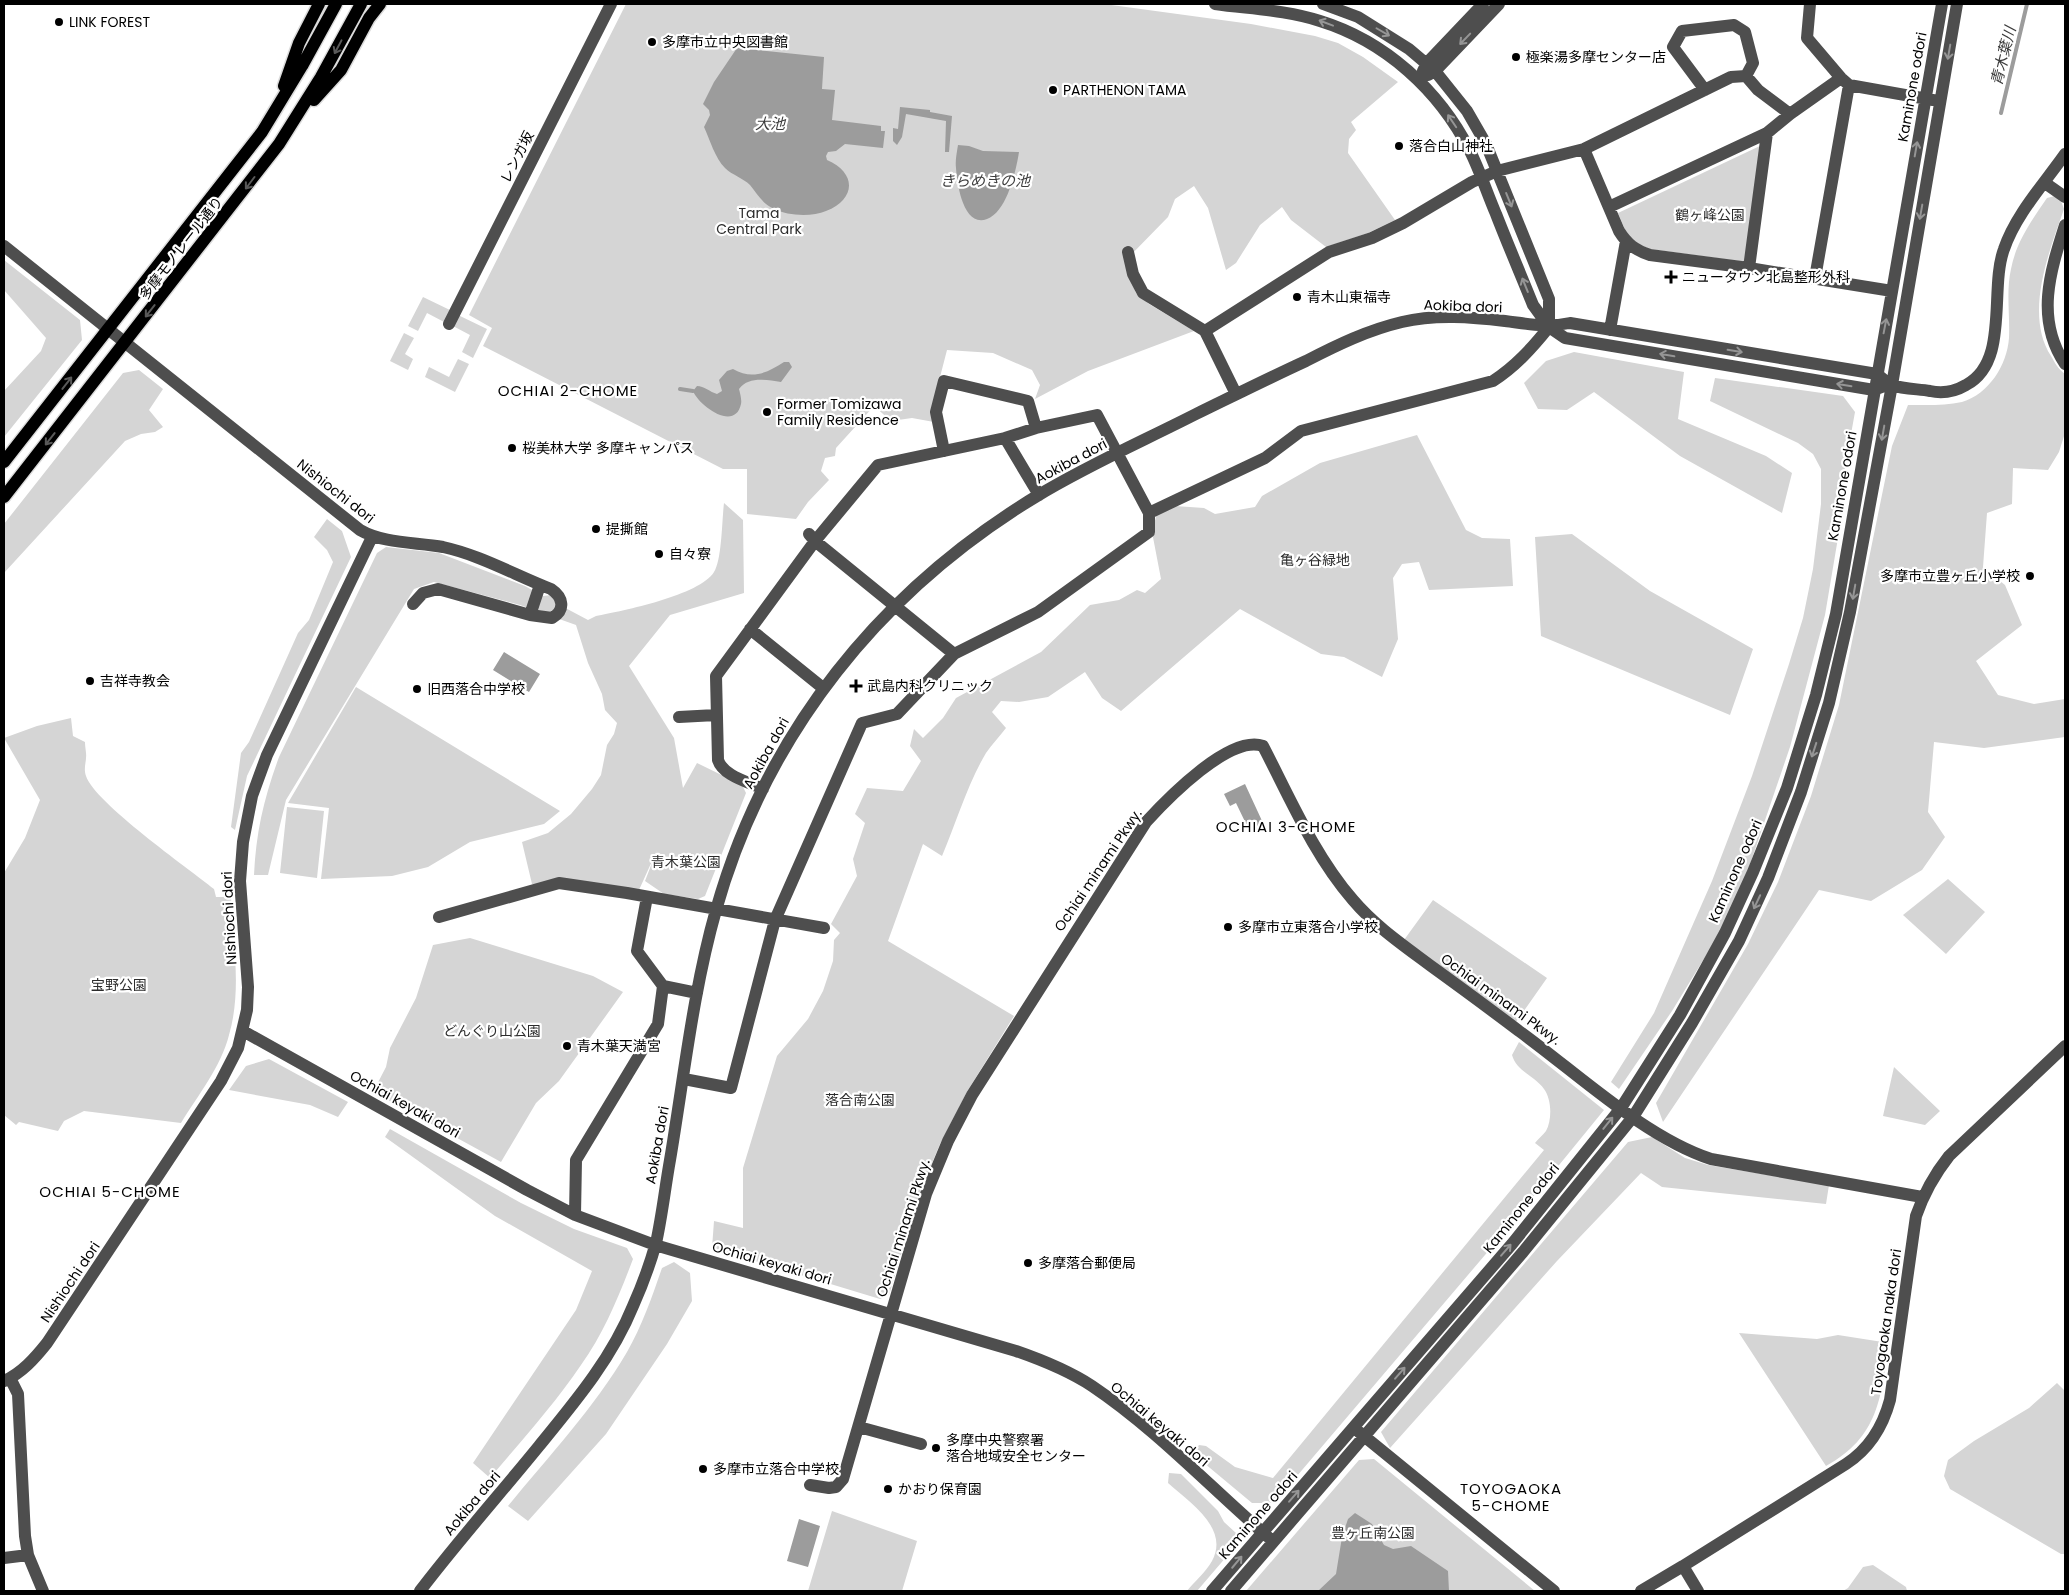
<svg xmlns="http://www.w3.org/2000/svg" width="2069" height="1595" font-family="Poppins,'Noto Sans JP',sans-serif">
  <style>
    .green { fill: #d5d5d5 }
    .water { fill: #9c9c9c }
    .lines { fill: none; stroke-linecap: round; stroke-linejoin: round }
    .stream { stroke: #9c9c9c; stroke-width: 4 }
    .major-casing { stroke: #dbdbdb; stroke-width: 15 }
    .minor { stroke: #4e4e4e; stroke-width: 12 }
    .major { stroke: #000; stroke-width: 12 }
    .oneway { stroke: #959595 }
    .oneway2 { stroke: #595959 }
    .poi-dot { fill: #000; stroke: #fff; stroke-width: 2 }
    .labels { text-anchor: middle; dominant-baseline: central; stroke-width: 4.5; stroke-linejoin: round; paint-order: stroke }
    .poi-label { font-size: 14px; fill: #000; stroke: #fff; text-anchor: start }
    .street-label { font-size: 14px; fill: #000; stroke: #fff }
    .park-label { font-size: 14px; fill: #2c2c2c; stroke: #fff }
    .water-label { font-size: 15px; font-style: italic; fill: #3d3d3d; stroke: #fff }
    .neighbourhood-label { font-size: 15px; letter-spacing: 1px; fill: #000; stroke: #fff }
  </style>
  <rect width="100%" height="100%" fill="#fff"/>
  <path class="green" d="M 626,4 L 1104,4 L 1251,24 L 1315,36 L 1338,43 L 1363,57 L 1398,82 L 1351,122 L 1356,130 L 1349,139 L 1348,153 L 1395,220 L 1368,233 L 1326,247 L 1291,220 L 1282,207 L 1260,225 L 1236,263 L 1226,270 L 1208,208 L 1194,186 L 1175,199 L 1168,217 L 1126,260 L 1136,293 L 1149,304 L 1194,331 L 1088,371 L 1035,399 L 1040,385 L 1032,370 L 993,353 L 947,350 L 932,408 L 934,422 L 912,418 L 891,421 L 874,406 L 836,448 L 835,456 L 825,458 L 821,471 L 829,480 L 808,502 L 796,519 L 747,514 L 747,469 L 723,469 L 483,346 L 492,328 L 469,315 Z
    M 1762,145 L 1746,262 L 1650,249 C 1627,240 1627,234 1618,213 Z
    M 2055,196 L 2061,201 L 2064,209 C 2049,252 2024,314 2051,356 C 2055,363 2058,369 2065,374 L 2065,433 L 2059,452 L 2048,470 L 2013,468 L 2012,504 L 1987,513 L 1983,567 L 2005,585 L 2022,625 L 1976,661 L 1998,695 L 2034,704 L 2065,699 L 2065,737 L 1984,748 L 1934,742 L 1928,812 L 1945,837 L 1922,870 L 1871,901 L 1819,890 L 1663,1122 L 1656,1103 L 1748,944 L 1778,882 L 1811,796 L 1839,705 L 1892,446 L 1908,405 C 1925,405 1945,406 1962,402 C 1989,394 2007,365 2009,338 C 2010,315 2006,291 2011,269 C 2016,242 2032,220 2047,198 Z
    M 4,260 L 80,320 L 82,340 L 4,437 L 4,391 L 41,351 L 46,338 L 4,290 Z
    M 423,297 L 452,311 L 446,323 L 427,313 L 418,331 L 408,326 Z
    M 458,315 L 487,329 L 473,358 L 462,352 L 470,335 L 453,326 Z
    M 404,333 L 414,338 L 405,354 L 413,359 L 408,370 L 390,361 Z
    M 1574,352 L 1684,372 L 1678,419 L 1766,456 L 1792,473 L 1782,513 L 1680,456 L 1594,392 L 1567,410 L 1538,409 L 1524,383 L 1546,361 Z
    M 458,359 L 469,364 L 455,392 L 425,377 L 429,367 L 449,377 Z
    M 139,370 L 163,389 L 149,410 L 163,427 L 155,432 L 141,434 L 125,441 L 4,573 L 4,524 L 123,373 Z
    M 1715,378 L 1843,396 L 1855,412 L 1842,484 L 1841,520 L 1825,615 L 1790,747 L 1748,870 L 1721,931 L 1672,1011 L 1619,1089 L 1611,1082 L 1654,1013 L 1712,881 L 1752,776 L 1789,664 L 1803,618 L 1813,569 L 1821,504 L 1821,469 L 1813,454 L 1798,443 L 1710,401 Z
    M 1417,435 L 1466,530 L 1482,538 L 1510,539 L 1513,586 L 1429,590 L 1419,562 L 1402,564 L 1393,578 L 1398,639 L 1382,677 L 1344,657 L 1321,654 L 1240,609 L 1121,711 L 1102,698 L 1085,672 L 1048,697 L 1019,702 L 1001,701 L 992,712 L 1006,728 C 1000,736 992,744 986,753 C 967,785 957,821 942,856 L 923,844 L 888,941 L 1014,1016 L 968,1090 L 940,1144 L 921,1189 L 889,1295 L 880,1299 L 712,1248 L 714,1221 L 743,1228 L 743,1168 L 777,1056 L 808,1019 L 823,991 L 833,961 L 834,940 L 840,933 L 831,924 L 857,876 L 853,859 L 865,823 L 855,814 L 867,788 L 903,791 L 921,761 L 910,746 L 914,729 L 923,738 L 943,718 L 956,698 L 1041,652 L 1090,605 L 1119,600 L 1137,590 L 1145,593 L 1161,579 L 1152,532 L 1157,513 L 1175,506 L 1204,508 L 1215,514 L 1255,507 L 1262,496 L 1320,463 Z
    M 724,503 L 743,520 L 744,593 L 670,615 L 629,666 L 674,738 L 683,788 L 697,763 L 742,785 L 746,793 L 705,896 L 698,899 L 664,894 L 645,881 L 657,850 L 639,890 L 532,884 L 522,842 L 548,833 L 571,814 L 592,789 L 601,775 L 607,745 L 614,734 L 617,723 L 605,710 L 602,694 L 588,663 L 576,625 L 520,605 L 434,582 L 414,589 L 286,800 L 268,875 L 254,875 C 256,832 264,798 279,757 L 377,553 L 386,547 L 439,553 L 525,586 L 543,596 L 552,595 L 556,603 L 588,620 L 596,616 C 623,611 700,595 714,572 C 722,560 722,518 724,503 Z
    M 327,519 L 342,531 L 351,557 L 247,776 L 235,830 L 231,827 L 241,753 L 249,742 L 298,633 L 309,620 L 333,562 L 327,550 L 314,537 Z
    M 1572,534 L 1650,591 L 1753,649 L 1730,715 L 1541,636 L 1535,537 Z
    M 356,687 L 560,811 L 544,824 L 470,842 L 428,867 L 392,876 L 321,879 L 329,808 L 288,803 Z
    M 71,718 L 73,736 L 85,742 C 85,746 86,751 86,753 C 87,761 83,767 86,776 C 95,803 188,868 214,889 L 216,897 L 231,897 C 233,942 242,991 229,1035 C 221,1067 198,1095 181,1123 L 84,1111 L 64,1121 L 58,1131 L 19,1122 L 16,1125 L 4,1115 L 4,873 L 25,838 L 40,800 L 4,738 L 37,726 Z
    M 287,807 L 324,811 L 317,878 L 280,873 Z
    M 1948,879 L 1985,912 L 1946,954 L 1903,915 Z
    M 1433,900 L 1547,978 L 1516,1022 L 1404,940 Z
    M 470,938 L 593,976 L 623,992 L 559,1081 L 536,1103 L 501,1162 L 373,1092 L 386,1067 L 390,1048 L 416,998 L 433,945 Z
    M 1519,1042 L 1604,1110 L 1502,1235 L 1274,1503 L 1252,1503 L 1198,1458 L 1194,1451 L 1199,1445 L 1206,1446 L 1235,1467 L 1273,1478 L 1544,1150 L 1535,1143 C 1538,1139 1543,1135 1546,1131 C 1552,1120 1552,1100 1544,1089 C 1535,1076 1517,1072 1512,1055 Z
    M 269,1059 L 348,1102 L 338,1117 L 310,1105 L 229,1090 L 246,1066 Z
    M 1894,1067 L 1940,1111 L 1925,1125 L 1883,1116 Z
    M 390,1129 L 521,1203 L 574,1229 L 627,1248 L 633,1259 C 619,1296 604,1333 581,1365 C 554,1405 521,1441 490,1478 L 473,1463 L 576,1310 L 592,1271 L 495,1216 L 385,1137 Z
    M 1652,1137 L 1685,1158 L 1708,1165 L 1829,1185 L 1826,1204 L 1662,1187 L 1641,1173 L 1557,1261 L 1390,1448 L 1381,1432 L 1628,1142 Z
    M 674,1262 L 690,1273 L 692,1301 L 667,1344 L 606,1434 L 528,1521 L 508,1506 C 549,1456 594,1408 627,1352 C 642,1326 652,1297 662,1268 Z
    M 1739,1333 L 1817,1339 L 1838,1335 L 1889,1343 C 1881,1397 1879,1437 1826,1466 Z
    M 2057,1383 L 2065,1391 L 2065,1554 L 2061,1554 L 1950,1489 L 1944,1476 L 1948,1460 L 1974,1441 L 2029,1408 Z
    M 1374,1459 L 1535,1591 L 1246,1591 L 1359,1460 Z
    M 1169,1473 L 1181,1474 L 1218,1511 L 1224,1522 L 1236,1533 L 1239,1542 L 1197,1591 L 1187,1591 C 1194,1582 1206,1572 1212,1561 C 1230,1528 1189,1502 1168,1483 Z
    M 832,1511 L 917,1541 L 902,1591 L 808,1591 Z
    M 1873,1565 L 1906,1587 L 1907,1591 L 1843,1591 L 1848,1588 L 1863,1567 Z"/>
  <path class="water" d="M 737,48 L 824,57 L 822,89 L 835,90 L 832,120 L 881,126 L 881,131 L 885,131 L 883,148 L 845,144 L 836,151 L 828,152 L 826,156 L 827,160 C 857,173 856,199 826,211 C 812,217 788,216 774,209 C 762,203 758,195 750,185 C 743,178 732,175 725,168 C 715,158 710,140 704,127 L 710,115 L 709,110 L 703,104 L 714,82 Z
    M 900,107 L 930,110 L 930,112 L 952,116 L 949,152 L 945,152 L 946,121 L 906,114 L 902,137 L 897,145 L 893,141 L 893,128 L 898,129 Z
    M 958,145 L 969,146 L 983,151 L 1019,152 C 1016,171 1007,212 987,219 C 963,228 957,183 956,168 C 955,160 957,152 958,145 Z
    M 784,362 L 789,362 L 792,367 L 781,382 C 766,380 749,376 739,389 C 740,393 742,400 741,404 C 735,432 699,406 693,391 L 697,386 C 704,386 710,392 717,394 L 722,391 L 719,380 L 727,371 L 733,369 C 752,380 767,373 784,362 Z
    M 504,652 L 540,674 L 529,692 L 493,670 Z
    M 1245,784 L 1263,823 L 1249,830 L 1236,803 L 1230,806 L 1224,794 Z
    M 1355,1513 L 1372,1524 L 1384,1545 L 1393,1549 L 1411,1546 L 1448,1571 L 1449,1591 L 1318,1591 L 1336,1574 L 1342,1537 L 1348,1519 Z
    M 799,1519 L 820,1526 L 808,1567 L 787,1561 Z"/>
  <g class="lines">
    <path class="stream" d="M 2001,113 L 2027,4
      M 680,389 L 693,391"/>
    <g class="major-casing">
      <path id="major" d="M 284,86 L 299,43 L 319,4
        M 314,100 L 341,70 L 369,18 L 380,4
        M 4,462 L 262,132 L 302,66 L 336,4
        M 4,497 L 279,144 L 321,77 L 361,4"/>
    </g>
    <path class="minor" d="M 1215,4 C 1250,9 1286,10 1320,21 C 1385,41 1439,90 1470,151 C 1480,171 1487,193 1496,214 C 1508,245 1521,275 1533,305 L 1549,327 L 1565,338 L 1874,390 L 1882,387
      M 1323,4 L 1358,17 L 1409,49 L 1435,71 L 1467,111 L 1486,144 L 1549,299 L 1549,327
      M 1810,4 L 1807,38 L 1841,78 L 1849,85 L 1933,100
      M 1423,71 L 1427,63 L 1483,4
      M 1428,75 L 1435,71 L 1499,4
      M 1705,90 L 1673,47 L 1682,31 L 1734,25 L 1745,32 L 1753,63 L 1746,76
      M 1584,149 L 1619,231 C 1627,244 1635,250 1650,255 L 1749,268 L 1892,291
      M 2045,183 L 2065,197
      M 1609,207 L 1767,133 L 1790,114 L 1841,78
      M 2065,225 C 2050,272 2035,319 2065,364
      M 4,246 L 360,530 C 384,544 417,542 443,547 C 480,555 515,575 551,589 C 563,597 566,610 552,618 L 530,615 L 540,585
      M 1128,252 L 1133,274 L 1143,293 L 1205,331 L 1236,394
      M 1749,268 L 1767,133
      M 1815,278 L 1849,85
      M 449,324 L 611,4
      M 1610,330 L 1626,241
      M 1205,331 L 1329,252 L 1372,238 L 1403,223 L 1472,182 L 1497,171 L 1584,149 L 1731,77 L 1746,76 L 1758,90 L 1790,114
      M 1005,438 L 1039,495
      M 944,451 L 936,412 L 944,381 L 1028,401 L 1036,428
      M 809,534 L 815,541 L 954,654
      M 413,604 L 423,593 L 438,589 L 530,615
      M 750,629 L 823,688
      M 679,717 L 716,715
      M 763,789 C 749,782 723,776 718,760 L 716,676 L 815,541 L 878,465 L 1005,438 L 1036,428 L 1097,415 L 1149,513
      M 439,917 L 559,883 L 627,893 L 824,928
      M 663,986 L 697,993
      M 243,1031 L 527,1190 L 575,1215 L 655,1245 L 1016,1351 C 1042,1360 1069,1371 1092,1386 C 1156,1429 1210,1487 1268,1537
      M 684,1079 L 731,1088 L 775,920 L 862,723 L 897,714 L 954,654 L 1038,612 L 1149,532 L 1149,513 L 1265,458 L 1301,431 L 1493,381 C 1516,366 1532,348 1549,327
      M 575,1215 L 576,1160 L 658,1024 L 663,986 L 637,951 L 647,897
      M 10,1378 L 18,1394 L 25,1536 L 28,1555 L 43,1591
      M 4,1381 C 22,1373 35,1358 47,1343 L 221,1081 L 238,1048 L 247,1010 L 248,987 L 240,881 L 243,842 L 252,796 L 267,755 L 372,537
      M 859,1427 L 921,1444
      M 1359,1432 L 1554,1591
      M 810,1485 L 829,1488 L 836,1487 L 843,1479 L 926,1194 L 948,1141 L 972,1095 L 1146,822 C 1167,799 1230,734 1263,746 C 1290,798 1314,855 1353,900 C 1375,926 1403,945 1431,966 C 1460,987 1490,1009 1519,1031 C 1576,1072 1644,1137 1711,1159 L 1922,1197
      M 4,1558 L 28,1555
      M 1683,1566 L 1698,1591
      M 420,1591 C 458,1541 500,1494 539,1446 C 575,1402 612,1358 633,1306 C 642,1286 650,1264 656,1243 C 662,1216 665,1188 670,1160 C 684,1077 693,991 716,910 C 766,733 880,591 1037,496 C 1088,465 1143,441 1196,414 C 1233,396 1269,378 1306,361 C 1337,345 1368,330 1402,322 C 1435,314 1472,317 1505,321 C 1529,324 1546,328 1570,323 L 1877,374 C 1881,377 1887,383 1892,385 C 1903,389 1918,389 1930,391 C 1943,394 1954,392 1966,385 C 2010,362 1989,289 2004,249 C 2016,214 2044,184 2065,154
      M 1212,1591 L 1512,1244 L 1621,1108 L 1680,1015 L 1725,933 L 1753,872 L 1787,788 L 1816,695 L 1836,614 L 1942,4
      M 1231,1591 L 1523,1252 L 1633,1117 L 1692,1023 L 1739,941 L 1768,878 L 1801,792 L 1829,703 L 1850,612 L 1892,385 L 1957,4
      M 1641,1591 L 1683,1566 L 1846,1464 C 1869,1449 1883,1426 1890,1400 L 1916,1216 C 1924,1193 1934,1175 1949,1156 L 2065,1046"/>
    <use href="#major" class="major"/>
  </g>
  <defs><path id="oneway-shaft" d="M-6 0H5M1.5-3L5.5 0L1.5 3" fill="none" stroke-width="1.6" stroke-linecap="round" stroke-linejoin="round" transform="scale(1.25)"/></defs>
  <g class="oneway">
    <use href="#oneway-shaft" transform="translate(1326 23) rotate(-159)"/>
    <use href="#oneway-shaft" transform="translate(1383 32) rotate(30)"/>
    <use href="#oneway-shaft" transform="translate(1465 39) rotate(134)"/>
    <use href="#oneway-shaft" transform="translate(1949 52) rotate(100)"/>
    <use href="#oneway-shaft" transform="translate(1452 121) rotate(-124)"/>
    <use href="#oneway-shaft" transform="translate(1916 149) rotate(-80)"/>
    <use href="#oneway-shaft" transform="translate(1509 200) rotate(68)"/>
    <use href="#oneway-shaft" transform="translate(1921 212) rotate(100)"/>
    <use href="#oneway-shaft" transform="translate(1525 285) rotate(-112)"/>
    <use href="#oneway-shaft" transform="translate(1885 326) rotate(-79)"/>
    <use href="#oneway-shaft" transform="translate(1735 351) rotate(9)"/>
    <use href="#oneway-shaft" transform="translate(1667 355) rotate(-170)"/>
    <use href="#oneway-shaft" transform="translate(1844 385) rotate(-171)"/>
    <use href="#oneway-shaft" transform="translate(1883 433) rotate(100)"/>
    <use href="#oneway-shaft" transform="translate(1854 592) rotate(100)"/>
    <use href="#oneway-shaft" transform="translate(1814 750) rotate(108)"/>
    <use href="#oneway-shaft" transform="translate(1757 902) rotate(115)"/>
    <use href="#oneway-shaft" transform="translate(1608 1123) rotate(-51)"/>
    <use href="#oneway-shaft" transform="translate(1506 1250) rotate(-49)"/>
    <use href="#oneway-shaft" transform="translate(1400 1373) rotate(-49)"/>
    <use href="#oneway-shaft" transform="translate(1294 1496) rotate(-49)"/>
    <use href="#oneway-shaft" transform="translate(1237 1562) rotate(-50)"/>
  </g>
  <g class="oneway2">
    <use href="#oneway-shaft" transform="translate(338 47) rotate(118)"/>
    <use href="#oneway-shaft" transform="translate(250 183) rotate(127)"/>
    <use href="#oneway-shaft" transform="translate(150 311) rotate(128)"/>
    <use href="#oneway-shaft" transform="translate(67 383) rotate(-52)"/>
    <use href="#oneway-shaft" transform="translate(50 439) rotate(128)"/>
  </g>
  <g class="poi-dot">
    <circle cx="59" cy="22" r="5"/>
    <circle cx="652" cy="42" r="5"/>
    <circle cx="1516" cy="57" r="5"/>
    <circle cx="1053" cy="90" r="5"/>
    <circle cx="1399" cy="146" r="5"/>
    <path d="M1668.5 269.5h5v5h5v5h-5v5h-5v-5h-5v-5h5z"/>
    <circle cx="1297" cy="297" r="5"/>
    <circle cx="767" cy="412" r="5"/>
    <circle cx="512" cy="448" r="5"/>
    <circle cx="596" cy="529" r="5"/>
    <circle cx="659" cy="554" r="5"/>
    <circle cx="2030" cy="576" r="5"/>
    <circle cx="90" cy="681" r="5"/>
    <path d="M853.5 678.5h5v5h5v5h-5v5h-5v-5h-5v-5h5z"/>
    <circle cx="417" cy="689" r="5"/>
    <circle cx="1228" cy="927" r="5"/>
    <circle cx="567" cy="1046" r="5"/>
    <circle cx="1028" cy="1263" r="5"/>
    <circle cx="936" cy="1448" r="5"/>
    <circle cx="703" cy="1469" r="5"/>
    <circle cx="888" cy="1489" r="5"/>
  </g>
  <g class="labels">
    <g class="poi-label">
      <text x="69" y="22">LINK FOREST</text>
      <text x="662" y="42">多摩市立中央図書館</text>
      <text x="1526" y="57">極楽湯多摩センター店</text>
      <text x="1063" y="90">PARTHENON TAMA</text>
      <text x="1409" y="146">落合白山神社</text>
      <text x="1682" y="277">ニュータウン北島整形外科</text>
      <text x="1307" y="297">青木山東福寺</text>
      <text x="777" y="404">Former Tomizawa<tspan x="777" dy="16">Family Residence</tspan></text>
      <text x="522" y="448">桜美林大学 多摩キャンパス</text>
      <text x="606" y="529">提撕館</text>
      <text x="669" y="554">自々寮</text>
      <text x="2020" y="576" text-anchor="end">多摩市立豊ヶ丘小学校</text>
      <text x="100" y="681">吉祥寺教会</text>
      <text x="867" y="686">武島内科クリニック</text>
      <text x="427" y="689">旧西落合中学校</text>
      <text x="1238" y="927">多摩市立東落合小学校</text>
      <text x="577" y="1046">青木葉天満宮</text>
      <text x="1038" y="1263">多摩落合郵便局</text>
      <text x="946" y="1440">多摩中央警察署<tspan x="946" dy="16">落合地域安全センター</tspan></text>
      <text x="713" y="1469">多摩市立落合中学校</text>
      <text x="898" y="1489">かおり保育園</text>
    </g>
    <g class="street-label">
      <text transform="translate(1912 87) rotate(-80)">Kaminone odori</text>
      <text transform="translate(517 157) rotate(-63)">レンガ坂</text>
      <text transform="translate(181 248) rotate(-52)">多摩モノレール通り</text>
      <text transform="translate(1463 306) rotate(2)">Aokiba dori</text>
      <text transform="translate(1071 461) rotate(-28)">Aokiba dori</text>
      <text transform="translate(1842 486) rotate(-80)">Kaminone odori</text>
      <text transform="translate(336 491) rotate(38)">Nishiochi dori</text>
      <text transform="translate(766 753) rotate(-61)">Aokiba dori</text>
      <text transform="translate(1098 870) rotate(-56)">Ochiai minami Pkwy.</text>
      <text transform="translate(1735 871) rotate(-66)">Kaminone odori</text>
      <text transform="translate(229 918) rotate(-93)">Nishiochi dori</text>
      <text transform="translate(1501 999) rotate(36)">Ochiai minami Pkwy.</text>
      <text transform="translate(405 1104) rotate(29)">Ochiai keyaki dori</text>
      <text transform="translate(657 1145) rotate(-80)">Aokiba dori</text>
      <text transform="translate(1521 1208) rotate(-51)">Kaminone odori</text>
      <text transform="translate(903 1228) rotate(-72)">Ochiai minami Pkwy.</text>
      <text transform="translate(772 1263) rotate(16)">Ochiai keyaki dori</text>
      <text transform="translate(70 1282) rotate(-56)">Nishiochi dori</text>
      <text transform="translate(1886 1322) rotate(-82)">Toyogaoka naka dori</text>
      <text transform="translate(1160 1424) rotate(40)">Ochiai keyaki dori</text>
      <text transform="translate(472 1503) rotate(-50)">Aokiba dori</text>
      <text transform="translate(1258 1515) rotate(-49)">Kaminone odori</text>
    </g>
    <g class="park-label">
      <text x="759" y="213">Tama<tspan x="759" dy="16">Central Park</tspan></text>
      <text x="1710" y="215">鶴ヶ峰公園</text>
      <text x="1315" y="560">亀ヶ谷緑地</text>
      <text x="686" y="862">青木葉公園</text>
      <text x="119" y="985">宝野公園</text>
      <text x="492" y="1031">どんぐり山公園</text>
      <text x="860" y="1100">落合南公園</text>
      <text x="1373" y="1533">豊ヶ丘南公園</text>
    </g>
    <g class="water-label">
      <text transform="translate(2003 56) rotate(-76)">青木葉川</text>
      <text x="770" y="123">大池</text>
      <text x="985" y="180">きらめきの池</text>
    </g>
    <g class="neighbourhood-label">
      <text x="568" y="390">OCHIAI 2-CHOME</text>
      <text x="1286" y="826">OCHIAI 3-CHOME</text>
      <text x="110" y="1191">OCHIAI 5-CHOME</text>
      <text x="1511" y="1488">TOYOGAOKA<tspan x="1511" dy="17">5-CHOME</tspan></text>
    </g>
  </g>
  <rect width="2069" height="1595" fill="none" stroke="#000000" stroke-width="10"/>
</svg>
